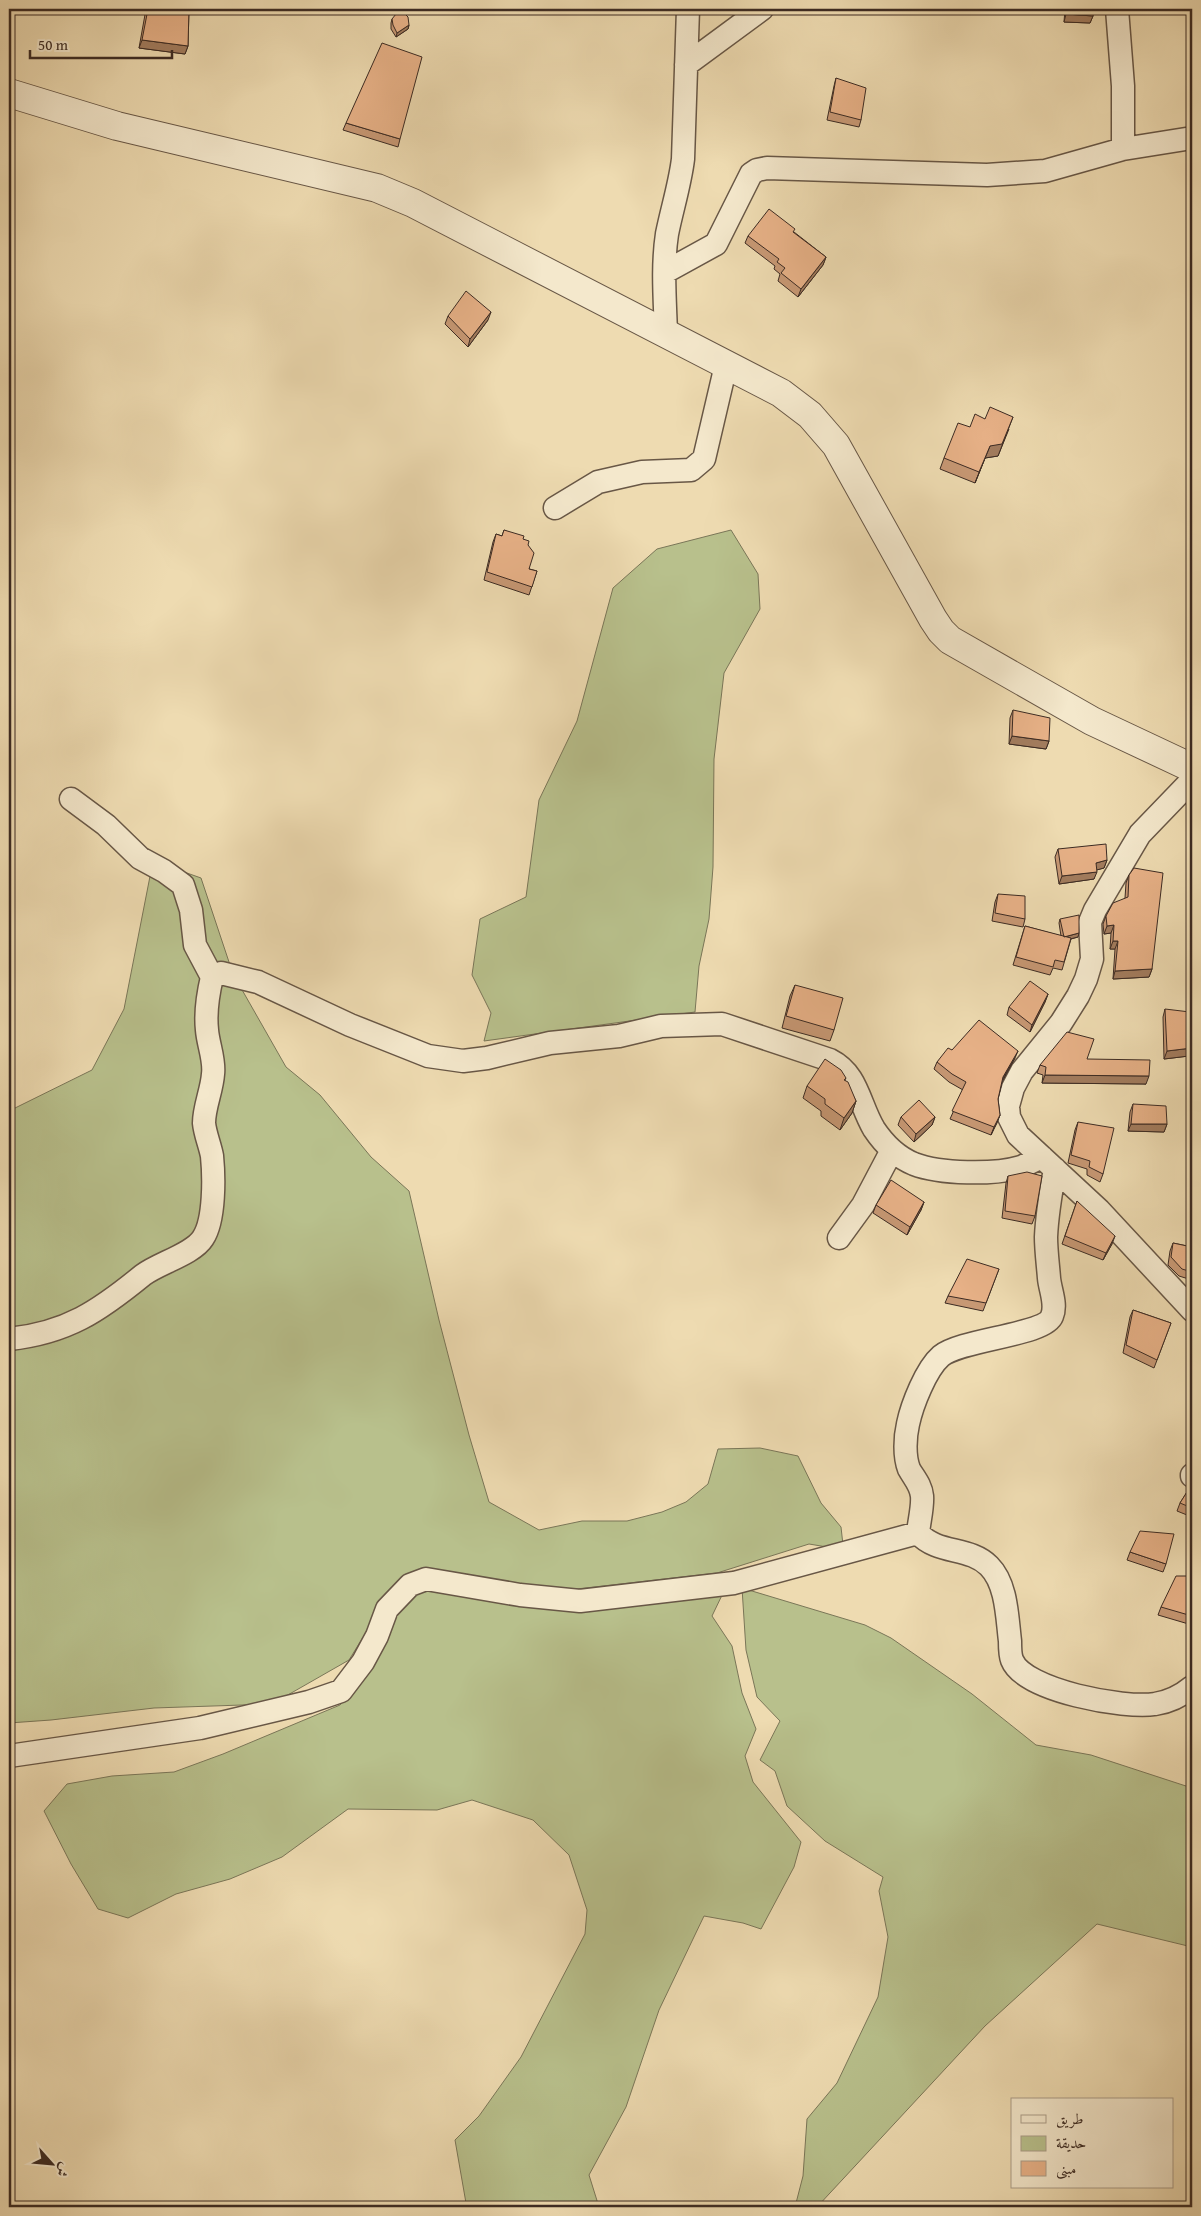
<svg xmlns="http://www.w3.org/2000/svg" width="1201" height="2216" font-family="'Gentium Book Plus',Amiri,serif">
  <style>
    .green { fill: #b8c08c; stroke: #7a7658 }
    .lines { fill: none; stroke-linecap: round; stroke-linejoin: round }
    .minor-casing { stroke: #685746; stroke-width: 25 }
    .tertiary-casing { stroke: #685746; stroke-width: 30 }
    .minor { stroke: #f4e8cc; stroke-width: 22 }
    .tertiary { stroke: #f4e8cc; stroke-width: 28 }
    .wall { fill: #c79874; stroke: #3c2b23 }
    .shaded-wall { fill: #a27c5e; stroke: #3c2b23 }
    .building { fill: #e7b187; stroke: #3c2b23 }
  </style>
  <rect width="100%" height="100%" fill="#eedbb1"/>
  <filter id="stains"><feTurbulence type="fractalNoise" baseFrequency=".004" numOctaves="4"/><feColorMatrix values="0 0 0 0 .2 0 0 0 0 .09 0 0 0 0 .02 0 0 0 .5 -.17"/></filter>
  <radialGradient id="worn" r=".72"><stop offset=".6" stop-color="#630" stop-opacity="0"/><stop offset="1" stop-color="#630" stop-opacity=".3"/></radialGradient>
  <path class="green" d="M 731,530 L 758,574 L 760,609 L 724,673 L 714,759 L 713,867 L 709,919 L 699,966 L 695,1012 L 484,1041 L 491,1013 L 472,975 L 480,919 L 526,897 L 539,800 L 577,721 L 613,588 L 657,549 Z
    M 153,861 L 201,878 L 233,974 L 286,1067 L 320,1095 L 371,1157 L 409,1191 L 439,1320 L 469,1435 L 489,1502 L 539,1530 L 582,1521 L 627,1521 L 662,1512 L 686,1502 L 708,1484 L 718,1449 L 760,1448 L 798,1456 L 821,1503 L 841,1527 L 843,1545 L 833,1548 L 809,1544 L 717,1573 L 559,1591 L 396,1584 L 349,1660 L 272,1704 L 154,1708 L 51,1720 L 9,1723 L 9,1111 L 92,1070 L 124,1009 Z
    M 424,1584 L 514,1596 L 724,1591 L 712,1616 L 732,1646 L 742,1693 L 756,1729 L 745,1756 L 753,1782 L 801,1842 L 794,1867 L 761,1929 L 743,1923 L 704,1916 L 659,2010 L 626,2107 L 589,2175 L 599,2207 L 464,2207 L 466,2203 L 455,2140 L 479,2116 L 521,2057 L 585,1934 L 587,1910 L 569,1855 L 533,1820 L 472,1800 L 437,1810 L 348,1809 L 282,1857 L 230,1879 L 176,1894 L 128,1918 L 98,1909 L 71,1864 L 44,1811 L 67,1784 L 112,1776 L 174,1772 L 223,1754 L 340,1705 L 372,1667 L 401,1603 Z
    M 742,1588 L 865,1625 L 891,1638 L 972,1694 L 1036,1745 L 1091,1755 L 1192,1788 L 1192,1947 L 1097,1924 L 985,2026 L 817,2207 L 795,2207 L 803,2176 L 807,2119 L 837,2083 L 878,1997 L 888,1937 L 879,1891 L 883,1877 L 825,1841 L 787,1806 L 775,1771 L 760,1760 L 780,1721 L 757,1697 L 746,1650 Z"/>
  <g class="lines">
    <g class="minor-casing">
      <path id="minor" d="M 1117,9 L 1123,86 L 1123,149
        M 686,65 L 762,9
        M 665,272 L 716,244 L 751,174 L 757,170 L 767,168 L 987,175 L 1045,171 L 1123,149 L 1192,138
        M 666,334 C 665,301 662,267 667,234 C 672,209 680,184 683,159 L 688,9
        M 555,508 L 598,482 L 642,472 L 691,470 L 704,459 L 726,365
        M 1192,780 L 1140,834 L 1095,910 L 1090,922 L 1092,959 L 1086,979 L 1078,996 L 1061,1023 L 1022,1071 L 1013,1088 L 1008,1106 L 1009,1117 L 1018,1135 L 1099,1210 L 1192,1310
        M 71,799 L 106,825 L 140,858 L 164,871 L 183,885 L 191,910 L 195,945 L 212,977
        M 839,1238 L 863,1205 L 892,1150
        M 9,1339 C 67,1333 99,1311 143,1275 C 159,1263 193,1254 203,1238 C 215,1220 214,1176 212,1156 C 210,1145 205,1134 204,1123 C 204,1107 212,1090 213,1074 C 215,1060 208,1044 207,1030 C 205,1012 208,994 212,977 L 221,973 L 258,982 L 350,1025 L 428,1056 L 463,1061 L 487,1058 L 550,1043 L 619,1036 L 661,1026 L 722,1024 L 830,1060 C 858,1074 859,1104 874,1129 C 884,1144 897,1157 914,1164 C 940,1174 994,1175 1021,1167 C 1028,1164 1035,1160 1042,1157
        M 1192,1476 L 1192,1475
        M 918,1533 C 919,1522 923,1507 922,1496 C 921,1485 914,1478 909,1469 C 904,1456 905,1437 908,1424 C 912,1405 926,1369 941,1356 C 962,1339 1045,1335 1052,1316 C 1057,1304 1050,1290 1049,1278 C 1048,1265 1046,1250 1046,1237 C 1047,1214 1051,1191 1055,1169
        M 9,1756 L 200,1728 L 309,1702 L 341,1691 L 363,1662 L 377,1636 L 387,1609 L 410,1585 L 426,1579 L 520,1595 L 580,1601 L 734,1583 L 918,1533 C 938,1555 969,1546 989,1566 C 1007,1584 1007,1617 1010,1641 C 1010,1647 1010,1655 1012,1660 C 1024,1691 1125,1709 1155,1704 C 1169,1702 1181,1696 1192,1687"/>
    </g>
    <g class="tertiary-casing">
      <path id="tertiary" d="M 9,93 L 117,126 L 377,188 L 413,203 L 781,393 L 810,415 L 836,445 L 933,619 L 941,631 L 950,640 L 1092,721 L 1192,768"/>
    </g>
    <use href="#minor" class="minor"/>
    <use href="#tertiary" class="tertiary"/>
  </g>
  <path class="wall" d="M 146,9 L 189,9 L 188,46 L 185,54 L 139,48 Z
    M 1065,9 L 1093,9 L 1093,16 L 1090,23 L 1064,22 Z
    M 392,19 L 409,25 L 408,29 L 396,37 L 391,29 L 391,23 Z
    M 836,78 L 861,120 L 859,127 L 827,120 L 834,86 Z
    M 346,123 L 400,139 L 398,147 L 343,130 Z
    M 794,232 L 826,257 L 823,265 L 798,297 L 778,281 L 780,274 L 774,269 L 775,266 L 745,243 L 748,236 Z
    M 448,316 L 488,320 L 468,347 L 445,324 Z
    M 970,427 L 1009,429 L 998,456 L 985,458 L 975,483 L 940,469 L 944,458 Z
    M 504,530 L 523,539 L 528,545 L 529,569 L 537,571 L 529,595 L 484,580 L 493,542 L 496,534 L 502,536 Z
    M 1013,710 L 1049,741 L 1046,749 L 1009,744 L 1010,718 Z
    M 1058,849 L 1107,860 L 1104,868 L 1096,870 L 1094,879 L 1059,884 L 1055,857 Z
    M 1129,875 L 1152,969 L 1149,977 L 1113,979 L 1115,949 L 1110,949 L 1111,933 L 1104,934 L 1103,924 L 1106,916 L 1125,898 L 1126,883 Z
    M 998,894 L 1025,919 L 1023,927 L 992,921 L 995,902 Z
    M 1060,919 L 1078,937 L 1071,939 L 1062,970 L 1053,968 L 1050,975 L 1013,965 L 1025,926 L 1061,936 L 1059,923 Z
    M 795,985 L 834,1030 L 830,1041 L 782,1028 L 790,996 Z
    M 1048,994 L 1045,1002 L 1030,1032 L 1007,1015 L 1009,1007 Z
    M 1165,1009 L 1189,1056 L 1164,1059 L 1163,1017 Z
    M 952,1050 L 1015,1058 L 1002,1082 L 998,1099 L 1000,1115 L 991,1135 L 950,1119 L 963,1090 L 949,1082 L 934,1069 L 937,1062 Z
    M 1040,1065 L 1146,1084 L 1042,1083 L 1043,1075 L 1037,1073 Z
    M 846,1078 L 845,1080 L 856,1101 L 852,1113 L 840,1130 L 821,1116 L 821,1111 L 803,1098 L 807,1086 Z
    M 1133,1104 L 1167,1124 L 1164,1132 L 1128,1131 L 1130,1112 Z
    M 901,1117 L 935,1117 L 932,1125 L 914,1142 L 898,1125 Z
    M 1078,1122 L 1103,1174 L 1100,1182 L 1087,1175 L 1087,1169 L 1068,1163 L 1075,1130 Z
    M 1008,1176 L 1035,1216 L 1032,1224 L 1002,1218 L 1006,1183 Z
    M 1077,1201 L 1112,1244 L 1103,1260 L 1062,1244 Z
    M 924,1202 L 921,1210 L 907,1235 L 873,1213 L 876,1205 Z
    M 1173,1243 L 1192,1247 L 1192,1280 L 1179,1276 L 1168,1265 L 1170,1251 Z
    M 999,1269 L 983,1311 L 945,1303 L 948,1296 Z
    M 1133,1310 L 1171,1323 L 1154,1368 L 1123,1353 L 1130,1317 Z
    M 1192,1484 L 1192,1517 L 1177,1511 L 1180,1503 Z
    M 1130,1552 L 1166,1564 L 1163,1572 L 1127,1560 Z
    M 1192,1576 L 1192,1625 L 1158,1615 L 1161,1607 Z"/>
  <path class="shaded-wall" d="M 1066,14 L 1093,16 L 1090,23 L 1064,22 Z
    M 409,25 L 408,29 L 396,37 L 397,33 Z
    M 142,40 L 188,46 L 185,54 L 139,48 Z
    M 826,257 L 823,265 L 798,297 L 801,289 Z
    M 491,312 L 488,320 L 468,347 L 470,339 Z
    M 1013,417 L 998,456 L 985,458 L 975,483 L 990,446 Z
    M 1012,736 L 1049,741 L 1046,749 L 1009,744 Z
    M 1107,860 L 1104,868 L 1093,871 L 1096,863 Z
    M 1097,872 L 1094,879 L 1059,884 L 1062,876 Z
    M 1114,925 L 1111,933 L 1104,934 L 1107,926 Z
    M 1079,933 L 1078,937 L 1062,941 L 1064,937 Z
    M 1113,941 L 1118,941 L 1115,949 L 1110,949 Z
    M 1152,969 L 1149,977 L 1113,979 L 1115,971 Z
    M 1048,994 L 1045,1002 L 1030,1032 L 1032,1025 Z
    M 1192,1048 L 1189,1056 L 1164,1059 L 1167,1051 Z
    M 1018,1051 L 1015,1058 L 1000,1084 L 1003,1077 Z
    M 1045,1075 L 1149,1076 L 1146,1084 L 1042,1083 Z
    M 856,1101 L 852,1113 L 840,1130 L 844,1118 Z
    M 1000,1115 L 997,1123 L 991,1135 L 994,1127 Z
    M 935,1117 L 932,1125 L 914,1142 L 916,1134 Z
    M 1131,1124 L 1167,1124 L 1164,1132 L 1128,1131 Z
    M 924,1202 L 921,1210 L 907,1235 L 910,1227 Z
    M 1115,1236 L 1112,1244 L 1103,1260 L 1106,1253 Z"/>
  <path class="building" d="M 148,9 L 189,9 L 188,46 L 142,40 Z
    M 1067,9 L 1093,9 L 1093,16 L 1066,14 Z
    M 404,13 L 408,17 L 409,25 L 397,33 L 393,25 L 392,19 L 396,14 Z
    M 382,43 L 422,57 L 400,139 L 346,123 Z
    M 836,78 L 866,88 L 861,120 L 830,112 Z
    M 769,209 L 795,229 L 793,232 L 826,257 L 801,289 L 781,273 L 785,268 L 777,262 L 779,259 L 748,236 Z
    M 466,291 L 491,312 L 470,339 L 448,316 Z
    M 990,407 L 1013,417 L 1002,444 L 990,446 L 979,472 L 944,458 L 958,423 L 970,427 L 975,414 L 985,419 Z
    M 504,530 L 524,536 L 523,539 L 529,541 L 528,545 L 534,553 L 529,569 L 537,571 L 532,587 L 487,572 L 496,534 L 502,536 Z
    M 1013,710 L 1050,718 L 1049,741 L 1012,736 Z
    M 1106,844 L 1107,860 L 1096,863 L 1097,872 L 1062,876 L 1058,849 Z
    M 1134,868 L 1163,873 L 1152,969 L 1115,971 L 1118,941 L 1113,941 L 1114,925 L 1107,926 L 1106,916 L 1113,903 L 1128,897 L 1129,875 Z
    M 998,894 L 1025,896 L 1025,919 L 995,913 Z
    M 1079,915 L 1079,933 L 1064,937 L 1060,919 Z
    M 1025,926 L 1071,938 L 1064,962 L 1055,960 L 1053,967 L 1016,957 Z
    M 1030,981 L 1048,994 L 1032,1025 L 1009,1007 Z
    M 795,985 L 843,998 L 834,1030 L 786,1016 Z
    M 1165,1009 L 1190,1012 L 1192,1048 L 1167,1051 Z
    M 979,1020 L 1018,1051 L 1003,1077 L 998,1099 L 1000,1115 L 994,1127 L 952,1111 L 966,1082 L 952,1074 L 937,1062 L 948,1048 L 952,1050 Z
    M 1067,1032 L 1094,1039 L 1087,1059 L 1150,1060 L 1149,1076 L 1045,1075 L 1046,1067 L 1040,1065 Z
    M 825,1059 L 841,1070 L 846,1078 L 844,1080 L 848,1082 L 856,1101 L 844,1118 L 825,1104 L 825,1099 L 807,1086 Z
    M 919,1100 L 935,1117 L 916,1134 L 901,1117 Z
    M 1133,1104 L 1166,1106 L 1167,1124 L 1131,1124 Z
    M 1078,1122 L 1114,1128 L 1103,1174 L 1089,1167 L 1090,1161 L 1071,1155 Z
    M 1027,1172 L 1042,1176 L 1035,1216 L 1005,1211 L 1008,1176 Z
    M 891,1180 L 924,1202 L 910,1227 L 876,1205 Z
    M 1077,1201 L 1115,1236 L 1106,1253 L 1065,1236 Z
    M 1173,1243 L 1192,1247 L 1192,1272 L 1182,1269 L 1171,1257 Z
    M 967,1259 L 999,1269 L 986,1303 L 948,1296 Z
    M 1133,1310 L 1171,1323 L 1157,1360 L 1126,1345 Z
    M 1192,1484 L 1192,1508 L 1180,1503 Z
    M 1140,1531 L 1174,1534 L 1166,1564 L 1130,1552 Z
    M 1176,1576 L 1192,1576 L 1192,1616 L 1161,1607 Z"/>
  <rect width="1201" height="2216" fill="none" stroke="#eedbb1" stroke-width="30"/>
  <rect x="10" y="10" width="1181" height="2196" fill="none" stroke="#3c2b23" stroke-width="2.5"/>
  <rect x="15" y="15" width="1171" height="2186" fill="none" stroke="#3c2b23"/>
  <rect x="1011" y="2098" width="162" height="90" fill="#f4e8cc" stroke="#aa9c88"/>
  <rect x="1021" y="2115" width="25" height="8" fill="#f4e8cc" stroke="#aa9c88"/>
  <text x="1056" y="2124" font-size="15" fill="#3c2b23">طريق</text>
  <rect x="1021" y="2136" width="25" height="15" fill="#b8c08c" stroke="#aa9c88"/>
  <text x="1056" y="2148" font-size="15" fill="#3c2b23">حديقة</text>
  <rect x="1021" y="2161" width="25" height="15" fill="#e7b187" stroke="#aa9c88"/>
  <text x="1056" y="2174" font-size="15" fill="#3c2b23">مبنى</text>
  <g transform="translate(52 2164) rotate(117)" stroke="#f4e8cc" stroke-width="4" paint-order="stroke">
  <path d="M0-4L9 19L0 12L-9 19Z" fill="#3c2b23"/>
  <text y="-8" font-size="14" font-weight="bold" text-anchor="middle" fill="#3c2b23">ش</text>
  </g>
  <path d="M30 50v8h142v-8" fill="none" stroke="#3c2b23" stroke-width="2.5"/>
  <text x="38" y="50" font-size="15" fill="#3c2b23" stroke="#f4e8cc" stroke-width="4" paint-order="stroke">50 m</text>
  <rect width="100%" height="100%" filter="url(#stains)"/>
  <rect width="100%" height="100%" fill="url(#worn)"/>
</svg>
